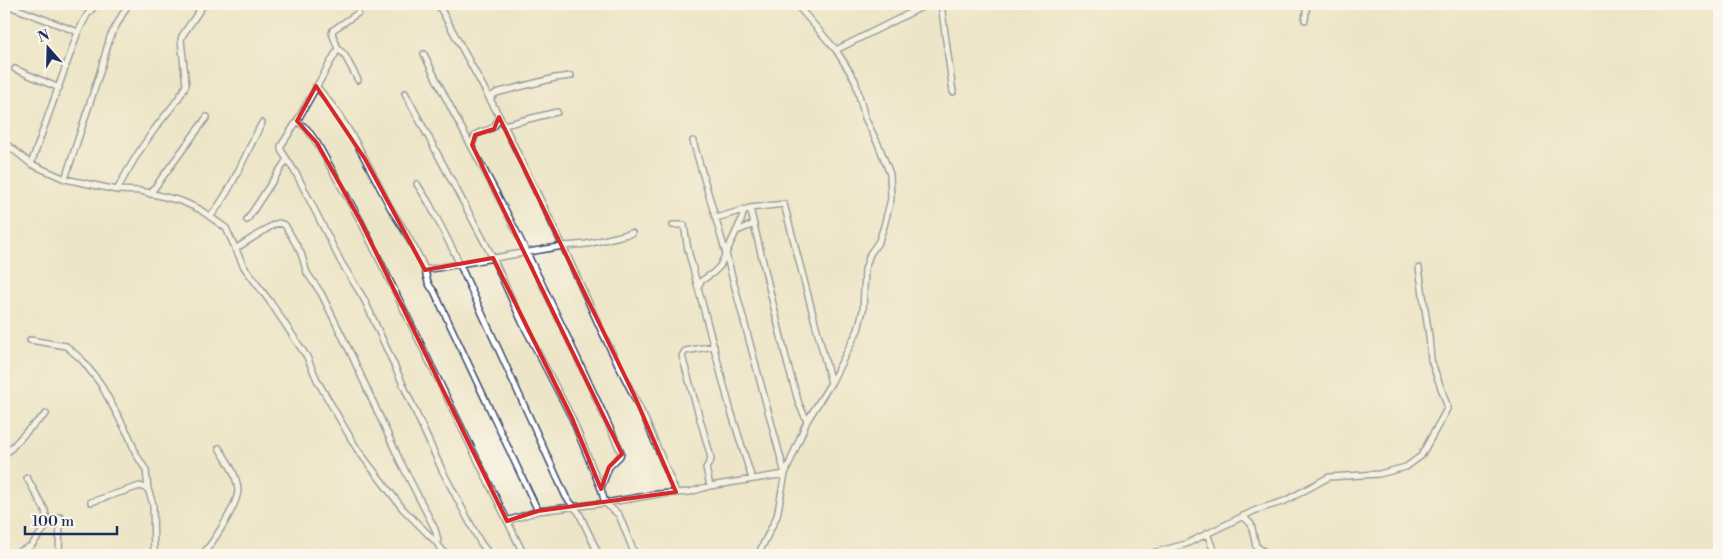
<svg xmlns="http://www.w3.org/2000/svg" width="1723" height="559" font-family="'Libre Bodoni',serif">
  <style>
    .lines { fill: none; stroke-linecap: round; stroke-linejoin: round }
    .street-casing { stroke: #3a4a6e; stroke-width: 8 }
    .street { stroke: #fff; stroke-width: 5 }
    .marked { fill: none; stroke: #d62828; stroke-width: 4; stroke-linejoin: round }
  </style>
  <rect width="100%" height="100%" fill="#fbf7ec"/>
  <filter id="ink" filterUnits="userSpaceOnUse"><feTurbulence type="fractalNoise" baseFrequency=".02" numOctaves="2"/><feDisplacementMap in="SourceGraphic" scale="10" xChannelSelector="R" yChannelSelector="G"/><feConvolveMatrix kernelMatrix="1 2 1 2 8 2 1 2 1" color-interpolation-filters="sRGB"/></filter>
  <filter id="wash" filterUnits="userSpaceOnUse"><feTurbulence type="fractalNoise" baseFrequency=".0096" numOctaves="4" result="noise"/><feDisplacementMap in="SourceGraphic" scale="20" xChannelSelector="R" yChannelSelector="G"/><feGaussianBlur stdDeviation="1.12" result="paint"/><feColorMatrix in="noise" values="0 0 0 0 0 0 0 0 0 0 0 0 0 0 0 0 0 1.4 0 .05"/><feComposite in="paint" operator="in"/></filter>
  <g filter="url(#wash)">
    <rect width="100%" height="100%" fill="#ede5c7"/>
  </g>
  <g filter="url(#ink)">
    <g class="lines">
      <g class="street-casing">
        <path id="street" d="M 4,4 L 78,32
          M 438,4 L 504,125 L 563,246 L 602,332 L 646,421 L 676,492
          M 941,4 L 953,92
          M 440,7 L 452,4
          M 1305,20 L 1307,4
          M 338,49 L 297,121 L 281,146 L 281,150 L 297,175 L 341,262 L 364,299 L 442,470 L 480,542 L 490,555
          M 836,50 L 928,4
          M 424,54 C 450,110 482,164 510,219 C 549,296 585,374 621,452 L 620,456 L 609,467 L 601,488
          M 15,69 L 59,88
          M 358,80 L 344,54 L 338,49 L 332,33 L 333,30 L 358,13
          M 316,86 C 348,121 368,165 390,207 C 395,216 401,224 406,233 C 412,245 421,258 425,270 C 427,279 427,284 434,291 L 538,511
          M 405,93 L 493,258 L 522,322 L 572,418 L 601,489 L 605,503 L 619,515 L 635,555
          M 490,100 L 492,96 L 496,93 L 555,78 L 571,76
          M 297,121 L 307,129 L 317,143 L 361,222 L 524,555
          M 504,125 L 557,112
          M 4,142 L 31,164 L 65,179 L 117,190 L 141,191 L 181,201 L 199,209 L 226,228 L 244,267 L 271,303 L 307,357 L 318,382 L 357,449 L 403,509 L 436,542 L 446,555
          M 472,144 L 475,135 C 487,127 493,134 499,117
          M 31,164 L 78,32 L 87,15 L 96,4
          M 65,179 L 101,69 L 110,37 L 128,4
          M 417,184 L 429,203 L 454,252 L 566,497 L 579,513 L 599,555
          M 117,190 C 128,169 140,149 154,130 C 165,114 178,103 186,85 L 181,40 L 182,36 L 204,4
          M 150,194 L 207,117
          M 750,208 L 788,366 L 799,404 L 807,421
          M 210,217 C 233,189 245,154 262,123
          M 716,218 L 750,208 L 784,204 L 831,383
          M 247,220 L 287,159
          M 673,225 L 684,225 L 688,250 L 730,408 L 752,479
          M 737,231 L 754,224
          M 235,249 L 273,225 L 279,223 L 285,225 L 301,253 L 307,273 L 321,293 L 352,356 L 400,461 L 435,529 L 438,540 L 436,542
          M 425,270 L 563,246 L 587,244 L 632,233
          M 699,285 L 701,281 L 713,273 L 720,266 L 741,221 L 744,210
          M 30,340 L 66,346 L 82,360 L 100,383 L 129,436 L 136,454 L 146,470 L 148,489 L 153,504 L 154,555
          M 4,456 L 29,429 L 46,414
          M 710,486 L 706,468 L 711,460 L 710,454 L 682,356 L 685,351 L 714,346
          M 91,502 L 140,486 L 148,489
          M 1243,516 L 1251,524 L 1256,546 L 1269,555
          M 507,521 L 538,511 L 605,503 L 658,494 L 690,492 L 710,486 L 785,474 L 726,254 L 693,141
          M 1207,533 L 1215,555
          M 12,555 L 31,546 L 44,529 L 47,521 L 45,510 L 27,478
          M 59,555 L 60,517
          M 202,555 C 212,544 238,505 238,490 C 237,475 227,460 219,448
          M 434,555 L 443,551
          M 758,555 L 777,516 L 785,474 L 807,421 L 831,383 L 858,330 L 863,310 L 865,269 L 870,254 L 879,241 L 884,226 L 891,199 L 890,174 L 879,146 L 865,118 L 855,80 L 836,50 L 796,4
          M 1145,555 L 1186,544 L 1256,510 L 1285,501 L 1329,477 L 1379,474 L 1406,467 L 1421,456 L 1447,409 L 1447,405 L 1431,360 L 1429,336 L 1419,268"/>
      </g>
      <use href="#street" class="street"/>
    </g>
  </g>
  <path d="M0 0H1723V559H0ZM 316,86 L 365,159 L 425,270 L 493,258 L 572,418 L 601,489 L 609,467 L 622,454 L 472,145 L 475,135 L 494,129 L 499,117 L 635,397 L 676,492 L 538,511 L 507,521 L 361,222 L 317,143 L 297,121 Z" fill="#ede5c7" fill-opacity=".55" fill-rule="evenodd"/>
  <path class="marked" d="M 316,86 L 365,159 L 425,270 L 493,258 L 572,418 L 601,489 L 609,467 L 622,454 L 472,145 L 475,135 L 494,129 L 499,117 L 635,397 L 676,492 L 538,511 L 507,521 L 361,222 L 317,143 L 297,121 Z"/>
  <rect width="1723" height="559" fill="none" stroke="#fbf7ec" stroke-width="20"/>
  <g transform="translate(48 48) rotate(340)" stroke="#fbf7ec" stroke-width="4" paint-order="stroke">
  <path d="M0-4L9 19L0 12L-9 19Z" fill="#1b2f5e"/>
  <text y="-8" font-size="14" font-weight="bold" text-anchor="middle" fill="#1b2f5e">N</text>
  </g>
  <path d="M25 526v8h92v-8" fill="none" stroke="#1b2f5e" stroke-width="2.5"/>
  <text x="32" y="526" font-size="15" fill="#1b2f5e" stroke="#fbf7ec" stroke-width="4" paint-order="stroke">100 m</text>
</svg>
